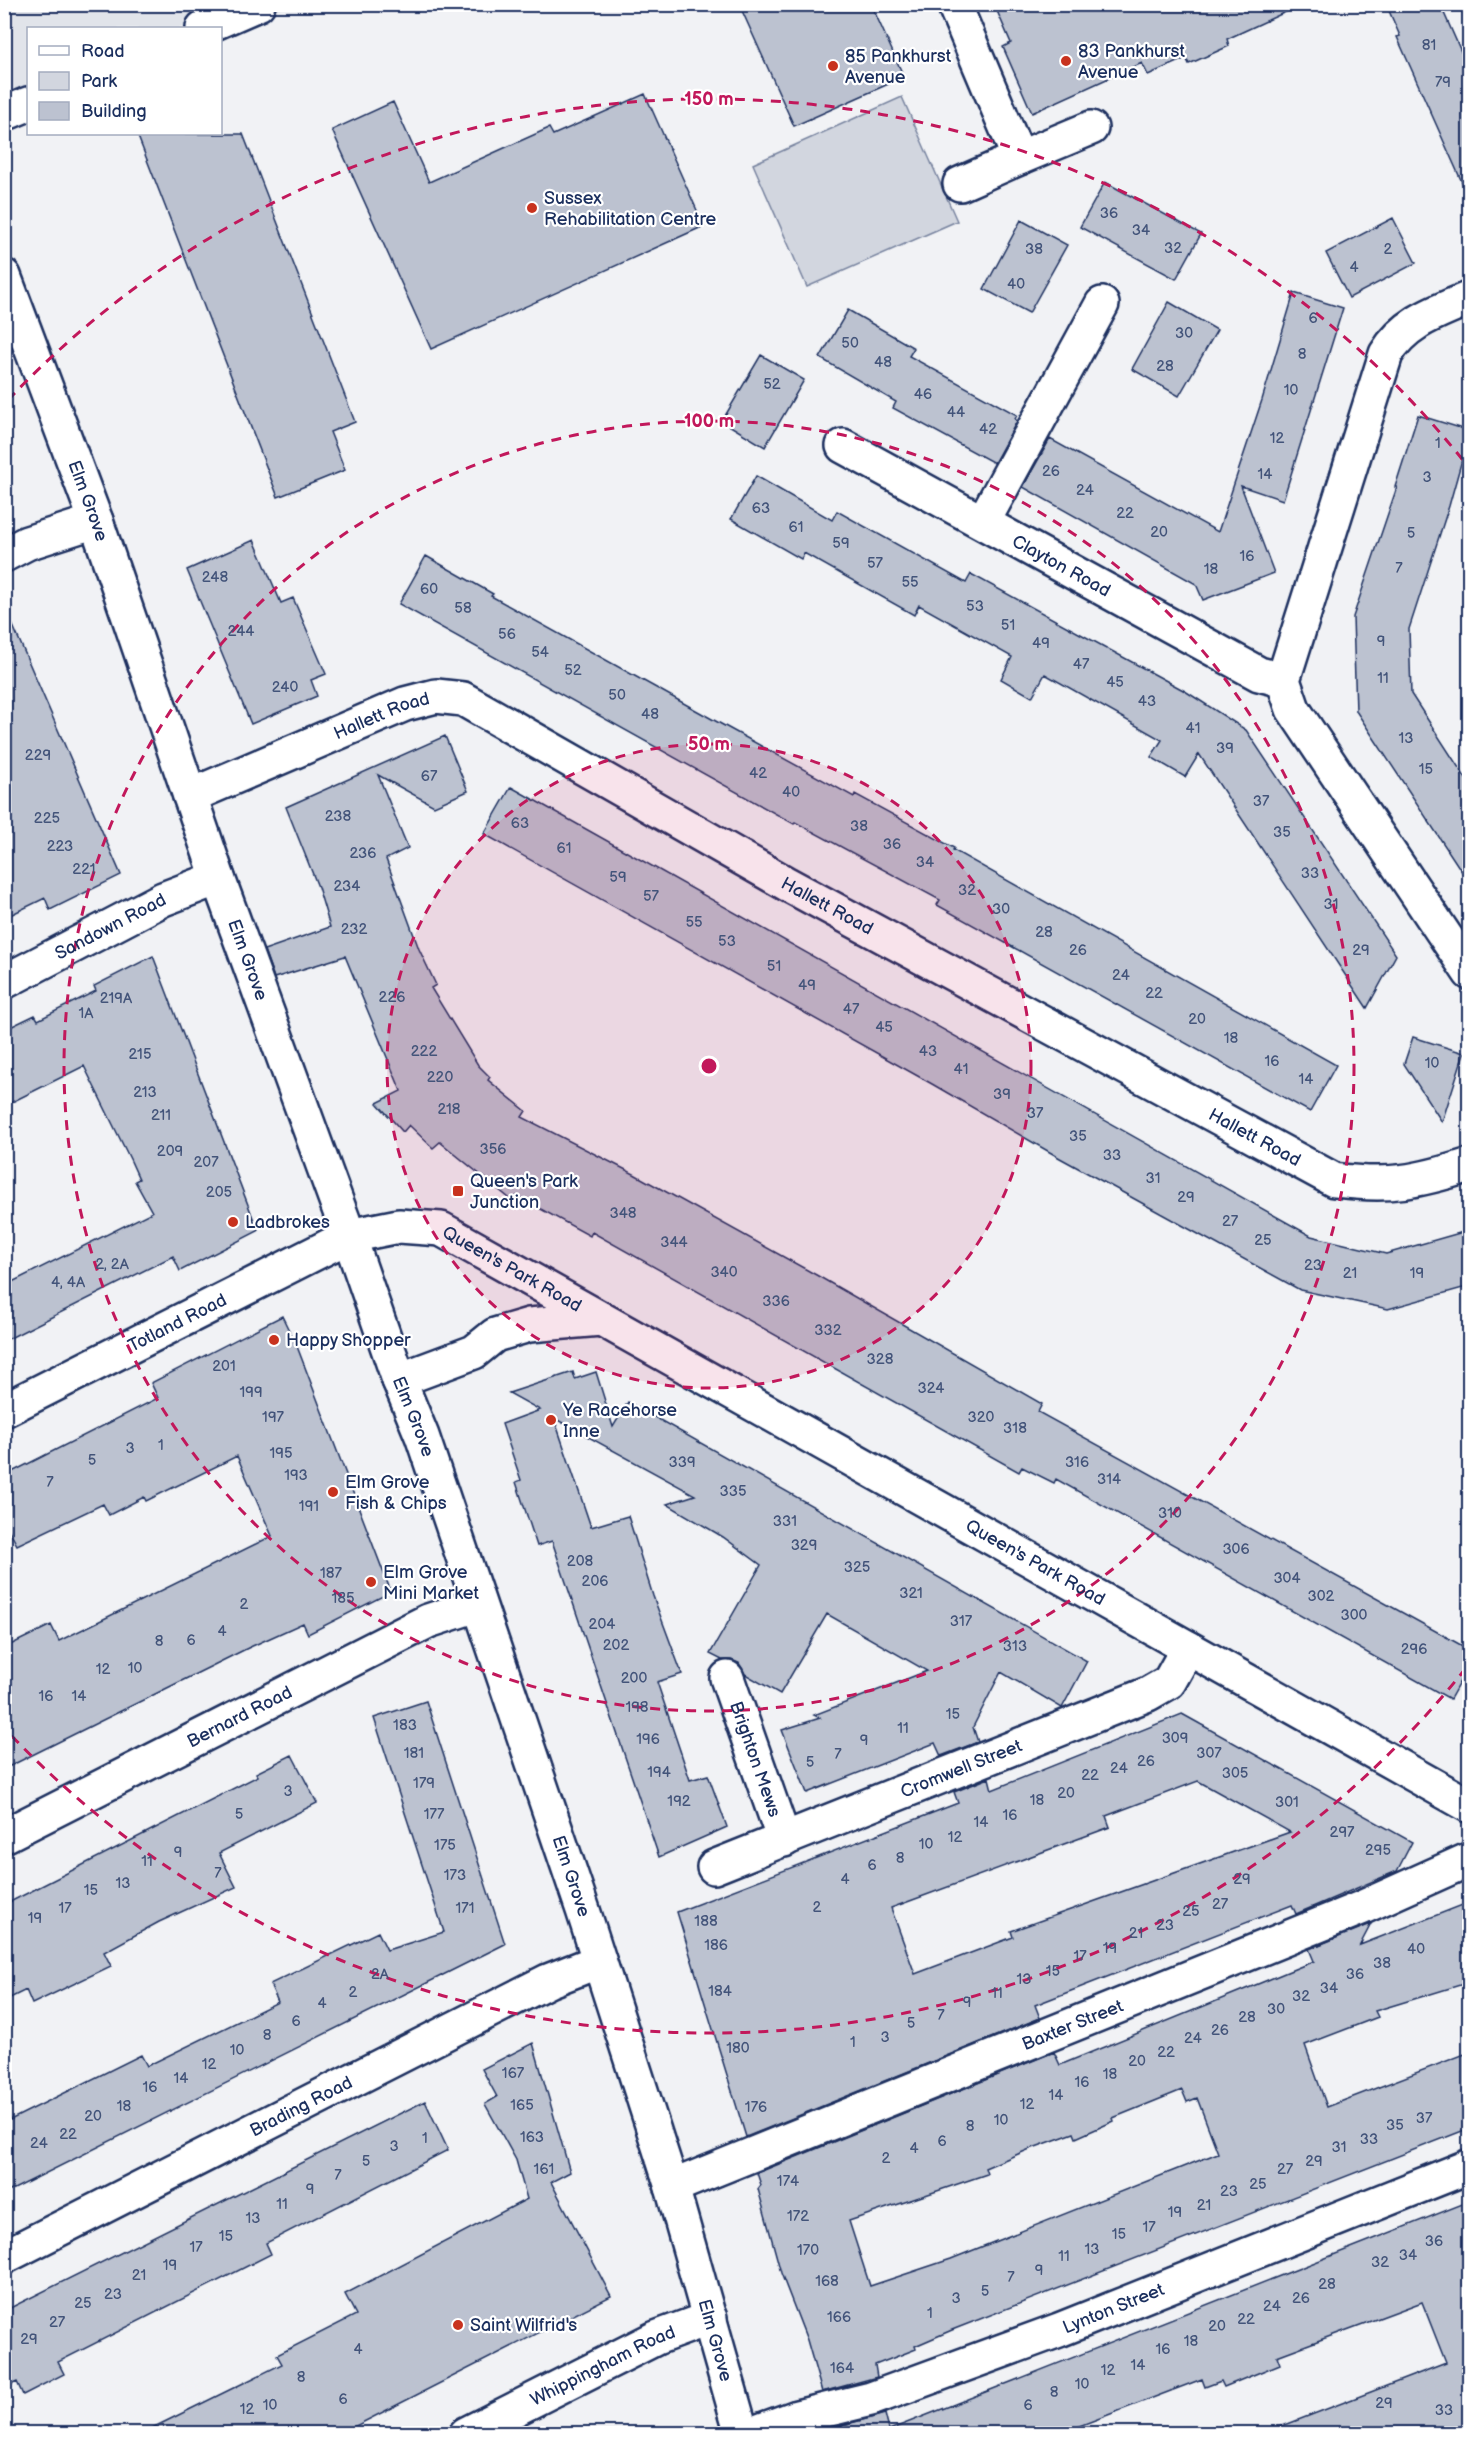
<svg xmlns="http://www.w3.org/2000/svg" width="1474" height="2438" font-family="'Balsamiq Sans',sans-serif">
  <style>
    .built { fill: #e1e4ea }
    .green { fill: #d2d6df; stroke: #76829e; stroke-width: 1.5 }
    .building { fill: #bcc2d0; stroke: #1b2f5e; stroke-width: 1.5; fill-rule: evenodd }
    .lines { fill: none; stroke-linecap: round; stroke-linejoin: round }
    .minor-casing { stroke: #1b2f5e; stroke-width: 38 }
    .minor { stroke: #fff; stroke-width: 33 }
    .ring { fill: none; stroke: #c2185b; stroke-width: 3; stroke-dasharray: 10 8 }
    .poi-dot { fill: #c8321e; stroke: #fff; stroke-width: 2 }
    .labels { text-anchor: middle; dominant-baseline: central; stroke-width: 4.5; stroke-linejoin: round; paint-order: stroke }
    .number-label { font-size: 15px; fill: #43547a }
    .poi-label { font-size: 18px; fill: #1b2f5e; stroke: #fff; text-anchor: start }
    .street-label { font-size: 18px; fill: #1b2f5e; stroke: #fff }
    .centre { fill: #c2185b; stroke: #fff; stroke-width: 3 }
    .ring-label { font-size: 18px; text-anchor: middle; font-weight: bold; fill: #c2185b; stroke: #fff; stroke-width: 4.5; stroke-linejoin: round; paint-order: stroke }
  </style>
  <rect width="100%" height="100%" fill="#f1f2f5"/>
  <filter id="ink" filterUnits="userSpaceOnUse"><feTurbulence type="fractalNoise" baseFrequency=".0167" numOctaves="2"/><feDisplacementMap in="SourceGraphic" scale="12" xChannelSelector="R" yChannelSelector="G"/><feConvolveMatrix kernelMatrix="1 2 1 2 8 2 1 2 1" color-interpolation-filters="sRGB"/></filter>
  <g filter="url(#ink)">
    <path class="built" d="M 5,5 L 288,5 L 249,21 L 220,28 L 28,28 L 28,120 L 5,130 Z"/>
    <path class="green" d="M 902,97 L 957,221 L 807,287 L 753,164 Z"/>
    <path class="building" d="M 739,4 L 871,4 L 904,77 L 794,126 Z
      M 994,4 L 1303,4 L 1227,39 L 1229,46 L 1189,64 L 1186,58 L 1148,75 L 1142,63 L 1032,113 L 1003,47 L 1011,43 Z
      M 1386,4 L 1440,4 L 1470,72 L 1470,200 L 1397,37 L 1400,36 Z
      M 645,94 L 704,226 L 431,349 L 332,130 L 393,102 L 429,182 L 549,128 L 553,135 Z
      M 137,134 L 243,134 L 355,422 L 330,432 L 345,470 L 278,497 Z
      M 1105,182 L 1201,234 L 1176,279 L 1080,227 Z
      M 1393,218 L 1416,263 L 1349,298 L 1326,253 Z
      M 1021,220 L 1067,245 L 1029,313 L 984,289 Z
      M 1294,293 L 1343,308 L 1283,500 L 1241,486 L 1274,573 L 1203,600 L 1196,584 L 1023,487 L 1050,439 L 1218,532 L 1262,400 Z
      M 1169,302 L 1217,330 L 1179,396 L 1132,369 Z
      M 848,310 L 914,348 L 909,356 L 1017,415 L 1015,419 L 1017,421 L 994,463 L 893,408 L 896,402 L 820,358 Z
      M 761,355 L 804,380 L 765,447 L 722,421 Z
      M 1418,415 L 1470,431 L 1449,506 L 1409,629 L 1411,694 L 1470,785 L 1470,884 L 1356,711 L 1353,617 L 1397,487 L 1395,487 Z
      M 756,476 L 832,520 L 837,511 L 966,583 L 971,574 L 1185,691 L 1246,730 L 1396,955 L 1367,1008 L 1199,754 L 1185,777 L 1151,757 L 1162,740 L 1045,674 L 1032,697 L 1001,679 L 1012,657 L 919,605 L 914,615 L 804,553 L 801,559 L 731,519 Z
      M 254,540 L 281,603 L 293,598 L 326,674 L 311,680 L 317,696 L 251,724 L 187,570 Z
      M 426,556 L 493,594 L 491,596 L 721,724 L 854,797 L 855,794 L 954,848 L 953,850 L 1336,1065 L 1310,1112 L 937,905 L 940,900 L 795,822 L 794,824 L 399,604 Z
      M 4,605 L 121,875 L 50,910 L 45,898 L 4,918 Z
      M 445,736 L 468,791 L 434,806 L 378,775 L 408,848 L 386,859 L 419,949 L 436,985 L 431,988 L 478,1065 L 490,1077 L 488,1080 L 526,1111 L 522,1117 L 634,1174 L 818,1276 L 1042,1404 L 1038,1412 L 1470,1650 L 1470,1663 L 1450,1699 L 1056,1479 L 1054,1483 L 1022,1467 L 1019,1472 L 592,1232 L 590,1236 L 517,1196 L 514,1202 L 440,1142 L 433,1148 L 409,1125 L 403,1132 L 377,1103 L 401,1091 L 345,956 L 274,978 L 264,950 L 330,927 L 318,887 L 286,807 Z
      M 511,787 L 1311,1236 L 1386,1254 L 1470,1230 L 1470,1286 L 1388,1309 L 1300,1290 L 1060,1158 L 932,1084 L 484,834 Z
      M 153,956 L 258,1231 L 180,1271 L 173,1256 L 4,1341 L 4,1286 L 152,1212 L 135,1181 L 139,1179 L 130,1159 L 84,1066 L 4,1106 L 4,1030 L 35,1015 L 38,1020 L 96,991 L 94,986 Z
      M 1413,1037 L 1464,1053 L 1442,1122 L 1404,1064 Z
      M 282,1316 L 298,1349 L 391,1592 L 308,1634 L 303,1623 L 248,1648 L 4,1769 L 4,1648 L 51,1625 L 59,1641 L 272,1536 L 237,1456 L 146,1501 L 144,1497 L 109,1515 L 103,1504 L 17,1545 L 4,1521 L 4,1476 L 158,1398 L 151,1383 Z
      M 573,1372 L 575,1379 L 596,1372 L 613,1427 L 628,1402 L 1087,1661 L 1062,1708 L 1001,1672 L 973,1727 L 978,1742 L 941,1756 L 935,1743 L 807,1793 L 782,1730 L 820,1718 L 814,1715 L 927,1671 L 827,1614 L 780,1694 L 745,1674 L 739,1663 L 731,1660 L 722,1660 L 710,1654 L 761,1565 L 723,1537 L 667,1504 L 695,1495 L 554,1418 L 591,1527 L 628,1516 L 653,1596 L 682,1674 L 657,1682 L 690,1780 L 708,1775 L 727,1827 L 659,1857 L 552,1541 L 537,1546 L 516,1482 L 521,1480 L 502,1424 L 540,1410 L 509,1393 Z
      M 426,1701 L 505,1944 L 4,2194 L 4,2123 L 141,2055 L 147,2066 L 278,2002 L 270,1984 L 378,1932 L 387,1950 L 444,1932 L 374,1718 Z
      M 1182,1714 L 1412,1842 L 1397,1871 L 1296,1914 L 1292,1905 L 1035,2005 L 1040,2018 L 746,2137 L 677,1912 L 958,1803 L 954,1792 L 989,1778 L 992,1790 ZM 1198,1781 L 1290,1832 L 1011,1931 L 1013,1937 L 915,1974 L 891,1908 L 1110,1827 L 1106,1816 Z
      M 292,1755 L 317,1803 L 219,1853 L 236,1887 L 159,1922 L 104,1952 L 111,1966 L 32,2004 L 26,1990 L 4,2001 L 4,1905 L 258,1776 L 256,1773 Z
      M 1470,1902 L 1470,1982 L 1375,2011 L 1378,2017 L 1305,2045 L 1327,2107 L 1470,2052 L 1470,2128 L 952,2330 L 915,2346 L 916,2349 L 875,2365 L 877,2377 L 822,2392 L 807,2340 L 781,2273 L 758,2189 L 761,2185 L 757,2173 L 1054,2052 L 1060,2065 L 1314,1961 L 1309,1949 L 1371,1924 L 1360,1945 ZM 1182,2090 L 1187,2102 L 1197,2098 L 1218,2153 L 951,2259 L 870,2286 L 849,2221 L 987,2174 L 985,2168 L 1030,2149 L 1074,2133 L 1076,2138 L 1114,2121 L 1113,2118 Z
      M 533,2043 L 570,2172 L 551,2182 L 611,2296 L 342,2433 L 142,2433 L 282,2364 L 277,2355 L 356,2315 L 345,2294 L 527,2199 L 516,2160 L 485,2104 L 497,2097 L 482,2069 Z
      M 425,2101 L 448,2150 L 266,2243 L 271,2254 L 58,2362 L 64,2374 L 23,2395 L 17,2382 L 4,2388 L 4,2311 Z
      M 1470,2201 L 1470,2426 L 1451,2433 L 1272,2433 L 1272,2430 L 1446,2363 L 1422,2302 L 1277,2356 L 1280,2364 L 1224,2387 L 1221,2381 L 1205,2387 L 1202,2379 L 1061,2433 L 834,2433 L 832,2428 L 885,2414 L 889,2430 Z"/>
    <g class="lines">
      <g class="minor-casing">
        <g id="minor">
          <path d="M 954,4 L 1019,158 L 1091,128"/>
          <path d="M 203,28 L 258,4"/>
          <path d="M 4,114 L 28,104"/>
          <path d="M 960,184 L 1019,158"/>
          <path id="s1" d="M 4,276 L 96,521 L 218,878 L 349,1236 L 399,1380 L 422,1436 L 583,1910 L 672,2187 L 742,2434"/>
          <path d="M 1470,298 C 1437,312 1405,322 1386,354 L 1283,680 L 1293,709 L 1470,973"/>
          <path id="s2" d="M 843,446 L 1259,674 L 1283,680"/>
          <path d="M 983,522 L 1102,304"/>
          <path d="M 4,555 L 27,543 L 96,521"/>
          <path id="s3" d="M 190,796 L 405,704 L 436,696 L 463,699 L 787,884 L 1334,1180 C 1390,1187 1416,1182 1470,1165"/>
          <path id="s4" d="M 4,982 L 163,899 L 218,878"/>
          <path d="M 399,1380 L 474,1352 L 495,1335 L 529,1325 L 601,1319"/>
          <path id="s5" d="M 4,1410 L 349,1236 L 399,1226 L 441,1229 L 1470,1806"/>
          <path id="s6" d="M 727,1678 L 784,1840"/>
          <path id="s7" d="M 4,1836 L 428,1621 L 477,1605"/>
          <path id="s8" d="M 714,1867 L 1148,1694 L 1169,1682 L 1188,1648"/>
          <path id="s9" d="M 672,2187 L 1361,1908 L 1470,1859"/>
          <path id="s10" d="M 4,2257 L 548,1981 L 599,1961"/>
          <path id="s11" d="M 466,2434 L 656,2338 L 710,2318"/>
          <path id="s12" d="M 751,2434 L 797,2417 L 871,2399 L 1059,2330 L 1470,2166"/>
        </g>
      </g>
      <use href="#minor" class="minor"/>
    </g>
  </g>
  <circle cx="709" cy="1066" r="322" fill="#c2185b" fill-opacity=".12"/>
  <g class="ring">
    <circle cx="709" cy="1066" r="322"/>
    <circle cx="709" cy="1066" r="645"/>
    <path d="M1466 1668A967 967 0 0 1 8 1732M8 400A967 967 0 0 1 1466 464"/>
  </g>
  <g class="poi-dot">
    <circle cx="1066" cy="61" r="6"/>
    <circle cx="833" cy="66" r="6"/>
    <circle cx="532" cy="208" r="6"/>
    <rect x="452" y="1185" width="12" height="12" rx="3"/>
    <circle cx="233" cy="1222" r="6"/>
    <circle cx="274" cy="1340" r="6"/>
    <circle cx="551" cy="1420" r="6"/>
    <circle cx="333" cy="1492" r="6"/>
    <circle cx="371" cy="1582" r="6"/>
    <circle cx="458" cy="2325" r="6"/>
  </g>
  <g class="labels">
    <g class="number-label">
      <text x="1429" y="45">81</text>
      <text x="1443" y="82">79</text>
      <text x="1109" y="213">36</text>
      <text x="1141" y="230">34</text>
      <text x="1173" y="248">32</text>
      <text x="1034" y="249">38</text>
      <text x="1388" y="249">2</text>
      <text x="1354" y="267">4</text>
      <text x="1016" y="284">40</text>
      <text x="1313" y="318">6</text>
      <text x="1184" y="333">30</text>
      <text x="850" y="343">50</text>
      <text x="1302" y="354">8</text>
      <text x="883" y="362">48</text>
      <text x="1165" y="366">28</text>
      <text x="772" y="384">52</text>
      <text x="1291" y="390">10</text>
      <text x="923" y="394">46</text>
      <text x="956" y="412">44</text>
      <text x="988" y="429">42</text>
      <text x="1277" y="438">12</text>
      <text x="1438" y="443">1</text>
      <text x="1051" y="471">26</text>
      <text x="1265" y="474">14</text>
      <text x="1427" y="477">3</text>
      <text x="1085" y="490">24</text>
      <text x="761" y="508">63</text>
      <text x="1125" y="513">22</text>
      <text x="796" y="527">61</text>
      <text x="1159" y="532">20</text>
      <text x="1411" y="533">5</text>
      <text x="841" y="543">59</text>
      <text x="1247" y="556">16</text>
      <text x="875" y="563">57</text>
      <text x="1399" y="568">7</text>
      <text x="1211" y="569">18</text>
      <text x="215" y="577">248</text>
      <text x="910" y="582">55</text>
      <text x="429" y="589">60</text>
      <text x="975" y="606">53</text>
      <text x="463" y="608">58</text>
      <text x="1008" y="625">51</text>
      <text x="241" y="631">244</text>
      <text x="507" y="634">56</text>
      <text x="1381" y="641">9</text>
      <text x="1041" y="643">49</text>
      <text x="540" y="652">54</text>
      <text x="1081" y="664">47</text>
      <text x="573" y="670">52</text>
      <text x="1383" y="678">11</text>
      <text x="1115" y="682">45</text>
      <text x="285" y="687">240</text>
      <text x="617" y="695">50</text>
      <text x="1147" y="701">43</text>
      <text x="650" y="714">48</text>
      <text x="1193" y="728">41</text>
      <text x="1406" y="738">13</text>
      <text x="1225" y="748">39</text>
      <text x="38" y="755">229</text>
      <text x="1426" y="769">15</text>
      <text x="758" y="773">42</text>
      <text x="429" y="776">67</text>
      <text x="791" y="792">40</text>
      <text x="1261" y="801">37</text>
      <text x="338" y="816">238</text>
      <text x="47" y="818">225</text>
      <text x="520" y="823">63</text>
      <text x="859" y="826">38</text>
      <text x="1282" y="832">35</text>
      <text x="892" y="844">36</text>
      <text x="60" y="846">223</text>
      <text x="564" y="848">61</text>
      <text x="363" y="853">236</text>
      <text x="925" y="862">34</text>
      <text x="84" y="869">221</text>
      <text x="1310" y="873">33</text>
      <text x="618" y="877">59</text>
      <text x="347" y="886">234</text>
      <text x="967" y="890">32</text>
      <text x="651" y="896">57</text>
      <text x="1331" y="904">31</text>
      <text x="1001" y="909">30</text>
      <text x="694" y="922">55</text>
      <text x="354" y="929">232</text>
      <text x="1044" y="932">28</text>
      <text x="727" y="941">53</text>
      <text x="1078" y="950">26</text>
      <text x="1361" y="950">29</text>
      <text x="774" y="966">51</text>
      <text x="1121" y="975">24</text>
      <text x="807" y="985">49</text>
      <text x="1154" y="993">22</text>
      <text x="392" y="997">226</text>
      <text x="116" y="998">219A</text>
      <text x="851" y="1009">47</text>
      <text x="86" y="1013">1A</text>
      <text x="1197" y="1019">20</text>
      <text x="884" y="1027">45</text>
      <text x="1231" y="1038">18</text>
      <text x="424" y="1051">222</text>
      <text x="928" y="1051">43</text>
      <text x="140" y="1054">215</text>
      <text x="1272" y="1061">16</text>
      <text x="1432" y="1063">10</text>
      <text x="961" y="1069">41</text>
      <text x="440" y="1077">220</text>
      <text x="1306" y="1079">14</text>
      <text x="145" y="1092">213</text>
      <text x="1002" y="1094">39</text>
      <text x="449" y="1109">218</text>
      <text x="1035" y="1113">37</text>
      <text x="161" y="1115">211</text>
      <text x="1078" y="1136">35</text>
      <text x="493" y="1149">356</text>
      <text x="170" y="1151">209</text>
      <text x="1112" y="1155">33</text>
      <text x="206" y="1162">207</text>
      <text x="1153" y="1178">31</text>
      <text x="219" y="1192">205</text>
      <text x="1186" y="1197">29</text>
      <text x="623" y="1213">348</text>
      <text x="1230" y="1221">27</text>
      <text x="1263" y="1240">25</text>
      <text x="674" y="1242">344</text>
      <text x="112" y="1264">2, 2A</text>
      <text x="1313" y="1265">23</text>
      <text x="724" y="1272">340</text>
      <text x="1350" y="1273">21</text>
      <text x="1417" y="1273">19</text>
      <text x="68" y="1282">4, 4A</text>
      <text x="776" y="1301">336</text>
      <text x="828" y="1330">332</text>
      <text x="880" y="1359">328</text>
      <text x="224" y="1366">201</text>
      <text x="931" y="1388">324</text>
      <text x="251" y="1392">199</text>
      <text x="273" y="1417">197</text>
      <text x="981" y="1417">320</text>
      <text x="1015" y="1428">318</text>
      <text x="161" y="1445">1</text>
      <text x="130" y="1448">3</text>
      <text x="281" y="1453">195</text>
      <text x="92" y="1460">5</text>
      <text x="682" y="1462">339</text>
      <text x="1077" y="1462">316</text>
      <text x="296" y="1475">193</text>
      <text x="1109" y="1479">314</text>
      <text x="50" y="1482">7</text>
      <text x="733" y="1491">335</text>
      <text x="309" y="1506">191</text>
      <text x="1170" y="1513">310</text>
      <text x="785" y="1521">331</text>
      <text x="804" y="1545">329</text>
      <text x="1236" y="1549">306</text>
      <text x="580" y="1561">208</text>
      <text x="857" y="1567">325</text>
      <text x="331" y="1573">187</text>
      <text x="1287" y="1578">304</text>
      <text x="595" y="1581">206</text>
      <text x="911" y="1593">321</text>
      <text x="1321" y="1596">302</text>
      <text x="343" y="1598">185</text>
      <text x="244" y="1604">2</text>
      <text x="1354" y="1615">300</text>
      <text x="961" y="1621">317</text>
      <text x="602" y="1624">204</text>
      <text x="222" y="1631">4</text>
      <text x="191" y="1640">6</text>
      <text x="159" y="1641">8</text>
      <text x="616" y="1645">202</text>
      <text x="1015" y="1646">313</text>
      <text x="1414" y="1649">296</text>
      <text x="135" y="1668">10</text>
      <text x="103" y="1669">12</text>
      <text x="634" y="1678">200</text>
      <text x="46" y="1696">16</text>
      <text x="79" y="1696">14</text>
      <text x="637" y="1707">198</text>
      <text x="953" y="1714">15</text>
      <text x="405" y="1725">183</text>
      <text x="903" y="1728">11</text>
      <text x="1175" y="1738">309</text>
      <text x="648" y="1739">196</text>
      <text x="864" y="1740">9</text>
      <text x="414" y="1753">181</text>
      <text x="1209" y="1753">307</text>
      <text x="838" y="1754">7</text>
      <text x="1146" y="1761">26</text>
      <text x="810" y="1762">5</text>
      <text x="1119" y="1768">24</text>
      <text x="659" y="1772">194</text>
      <text x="1235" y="1773">305</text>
      <text x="1090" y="1775">22</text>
      <text x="424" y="1783">179</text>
      <text x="288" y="1791">3</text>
      <text x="1066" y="1793">20</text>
      <text x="1037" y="1800">18</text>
      <text x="679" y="1801">192</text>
      <text x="1287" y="1802">301</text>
      <text x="239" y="1814">5</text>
      <text x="434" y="1814">177</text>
      <text x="1010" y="1815">16</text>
      <text x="981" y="1822">14</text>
      <text x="1342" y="1832">297</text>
      <text x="955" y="1837">12</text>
      <text x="926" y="1844">10</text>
      <text x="445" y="1845">175</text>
      <text x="1378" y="1850">295</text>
      <text x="178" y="1852">9</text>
      <text x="900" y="1858">8</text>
      <text x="147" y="1861">11</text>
      <text x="872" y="1865">6</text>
      <text x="218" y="1873">7</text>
      <text x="455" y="1875">173</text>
      <text x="845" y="1879">4</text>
      <text x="1242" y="1879">29</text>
      <text x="123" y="1883">13</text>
      <text x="91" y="1890">15</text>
      <text x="1220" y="1904">27</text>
      <text x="817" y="1907">2</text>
      <text x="65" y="1908">17</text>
      <text x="465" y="1908">171</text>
      <text x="1191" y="1911">25</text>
      <text x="35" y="1918">19</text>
      <text x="706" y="1921">188</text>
      <text x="1165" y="1925">23</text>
      <text x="1136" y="1933">21</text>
      <text x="716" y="1945">186</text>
      <text x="1110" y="1948">19</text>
      <text x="1416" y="1949">40</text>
      <text x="1080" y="1956">17</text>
      <text x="1382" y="1963">38</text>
      <text x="1053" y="1971">15</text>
      <text x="380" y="1974">2A</text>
      <text x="1355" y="1974">36</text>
      <text x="1024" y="1979">13</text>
      <text x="1329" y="1988">34</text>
      <text x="720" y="1991">184</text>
      <text x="353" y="1992">2</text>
      <text x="997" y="1993">11</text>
      <text x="1301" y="1996">32</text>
      <text x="967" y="2002">9</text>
      <text x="322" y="2003">4</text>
      <text x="1276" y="2009">30</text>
      <text x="941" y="2015">7</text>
      <text x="1247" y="2017">28</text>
      <text x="296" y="2021">6</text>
      <text x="911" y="2023">5</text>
      <text x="1220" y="2030">26</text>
      <text x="267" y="2035">8</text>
      <text x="885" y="2037">3</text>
      <text x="1193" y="2038">24</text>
      <text x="853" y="2042">1</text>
      <text x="738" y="2048">180</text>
      <text x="237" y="2050">10</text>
      <text x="1166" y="2052">22</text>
      <text x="1137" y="2061">20</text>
      <text x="209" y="2064">12</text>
      <text x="513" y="2073">167</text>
      <text x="1110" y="2074">18</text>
      <text x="181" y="2078">14</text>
      <text x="1082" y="2082">16</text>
      <text x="150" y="2087">16</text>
      <text x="1056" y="2095">14</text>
      <text x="1027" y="2104">12</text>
      <text x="522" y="2105">165</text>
      <text x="124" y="2106">18</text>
      <text x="756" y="2107">176</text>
      <text x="93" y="2116">20</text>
      <text x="1424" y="2118">37</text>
      <text x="1001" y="2120">10</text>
      <text x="1395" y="2125">35</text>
      <text x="970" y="2126">8</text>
      <text x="68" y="2134">22</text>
      <text x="532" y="2137">163</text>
      <text x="425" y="2138">1</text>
      <text x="1369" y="2139">33</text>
      <text x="942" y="2141">6</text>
      <text x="39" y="2143">24</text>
      <text x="394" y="2146">3</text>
      <text x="1339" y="2147">31</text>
      <text x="914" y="2148">4</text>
      <text x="886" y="2158">2</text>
      <text x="366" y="2161">5</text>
      <text x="1314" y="2161">29</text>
      <text x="544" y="2169">161</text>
      <text x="1285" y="2169">27</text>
      <text x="338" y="2175">7</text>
      <text x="788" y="2181">174</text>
      <text x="1258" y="2184">25</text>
      <text x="310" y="2189">9</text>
      <text x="1229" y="2191">23</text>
      <text x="282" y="2204">11</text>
      <text x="1204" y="2205">21</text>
      <text x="1175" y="2212">19</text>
      <text x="798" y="2216">172</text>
      <text x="253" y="2218">13</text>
      <text x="1149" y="2227">17</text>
      <text x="1119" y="2234">15</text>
      <text x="226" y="2236">15</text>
      <text x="1434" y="2241">36</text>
      <text x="196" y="2247">17</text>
      <text x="1092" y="2249">13</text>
      <text x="808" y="2250">170</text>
      <text x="1408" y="2255">34</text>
      <text x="1064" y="2256">11</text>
      <text x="1380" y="2262">32</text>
      <text x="170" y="2265">19</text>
      <text x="1039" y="2270">9</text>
      <text x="139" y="2275">21</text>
      <text x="1011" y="2277">7</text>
      <text x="827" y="2281">168</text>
      <text x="1327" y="2284">28</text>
      <text x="985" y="2291">5</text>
      <text x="113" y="2294">23</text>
      <text x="956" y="2298">3</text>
      <text x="1301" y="2298">26</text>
      <text x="83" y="2303">25</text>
      <text x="1272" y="2306">24</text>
      <text x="930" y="2313">1</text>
      <text x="839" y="2317">166</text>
      <text x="1246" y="2319">22</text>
      <text x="57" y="2322">27</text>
      <text x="1217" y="2326">20</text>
      <text x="29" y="2339">29</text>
      <text x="1191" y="2341">18</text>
      <text x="358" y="2349">4</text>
      <text x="1163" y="2349">16</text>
      <text x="1138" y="2365">14</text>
      <text x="842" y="2368">164</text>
      <text x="1108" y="2370">12</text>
      <text x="301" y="2377">8</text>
      <text x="1082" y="2384">10</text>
      <text x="1054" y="2392">8</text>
      <text x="343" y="2399">6</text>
      <text x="1384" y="2403">29</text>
      <text x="270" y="2405">10</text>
      <text x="1028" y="2405">6</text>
      <text x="247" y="2409">12</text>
      <text x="1444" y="2410">33</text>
    </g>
    <g class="poi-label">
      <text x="1078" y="51">83 Pankhurst<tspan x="1078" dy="21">Avenue</tspan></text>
      <text x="845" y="56">85 Pankhurst<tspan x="845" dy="21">Avenue</tspan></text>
      <text x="544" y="198">Sussex<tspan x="544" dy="21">Rehabilitation Centre</tspan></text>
      <text x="470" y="1181">Queen's Park<tspan x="470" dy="21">Junction</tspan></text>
      <text x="245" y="1222">Ladbrokes</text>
      <text x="286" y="1340">Happy Shopper</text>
      <text x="563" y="1410">Ye Racehorse<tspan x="563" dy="21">Inne</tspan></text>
      <text x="345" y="1482">Elm Grove<tspan x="345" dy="21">Fish &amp; Chips</tspan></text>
      <text x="383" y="1572">Elm Grove<tspan x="383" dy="21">Mini Market</tspan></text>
      <text x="470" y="2325">Saint Wilfrid's</text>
    </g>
    <g class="street-label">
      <text stroke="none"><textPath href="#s1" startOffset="240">Elm Grove</textPath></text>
      <text stroke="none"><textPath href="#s2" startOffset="249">Clayton Road</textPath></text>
      <text stroke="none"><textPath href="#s3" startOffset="208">Hallett Road</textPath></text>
      <text stroke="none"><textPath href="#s3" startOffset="712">Hallett Road</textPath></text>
      <text stroke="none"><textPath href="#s4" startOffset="120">Sandown Road</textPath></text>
      <text stroke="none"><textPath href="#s1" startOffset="726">Elm Grove</textPath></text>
      <text stroke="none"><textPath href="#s3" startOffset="1198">Hallett Road</textPath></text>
      <text stroke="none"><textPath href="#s5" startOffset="561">Queen's Park Road</textPath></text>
      <text stroke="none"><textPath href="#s5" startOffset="194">Totland Road</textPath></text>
      <text stroke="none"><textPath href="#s1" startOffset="1212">Elm Grove</textPath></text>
      <text stroke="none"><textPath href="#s5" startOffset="1161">Queen's Park Road</textPath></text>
      <text stroke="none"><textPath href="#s7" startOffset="264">Bernard Road</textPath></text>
      <text stroke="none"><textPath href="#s6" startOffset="86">Brighton Mews</textPath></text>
      <text stroke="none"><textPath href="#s8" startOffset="266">Cromwell Street</textPath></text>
      <text stroke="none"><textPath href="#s1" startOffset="1698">Elm Grove</textPath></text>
      <text stroke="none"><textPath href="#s9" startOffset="432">Baxter Street</textPath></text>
      <text stroke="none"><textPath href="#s10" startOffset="333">Brading Road</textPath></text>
      <text stroke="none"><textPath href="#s12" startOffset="384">Lynton Street</textPath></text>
      <text stroke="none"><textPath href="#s1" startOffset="2184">Elm Grove</textPath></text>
      <text stroke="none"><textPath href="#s11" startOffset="153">Whippingham Road</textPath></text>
    </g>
  </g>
  <circle cx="709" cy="1066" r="9" class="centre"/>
  <g class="ring-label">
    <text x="709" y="105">150 m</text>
    <text x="709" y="427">100 m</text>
    <text x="709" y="750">50 m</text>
  </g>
  <rect width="1474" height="2438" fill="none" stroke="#fff" stroke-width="24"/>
  <rect x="12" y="12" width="1450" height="2414" fill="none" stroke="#1b2f5e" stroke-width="2" filter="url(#ink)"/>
  <rect x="27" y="27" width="195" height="108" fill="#ffffff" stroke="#a4acbf" stroke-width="1.5"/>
  <rect x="39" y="46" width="30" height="9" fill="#ffffff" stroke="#a4acbf" stroke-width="1.5"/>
  <text x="81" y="57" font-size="18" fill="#1b2f5e">Road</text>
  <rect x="39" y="72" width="30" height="18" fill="#d2d6df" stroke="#a4acbf" stroke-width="1.5"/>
  <text x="81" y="87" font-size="18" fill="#1b2f5e">Park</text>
  <rect x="39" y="102" width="30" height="18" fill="#bcc2d0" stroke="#a4acbf" stroke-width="1.5"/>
  <text x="81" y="117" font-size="18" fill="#1b2f5e">Building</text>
</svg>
